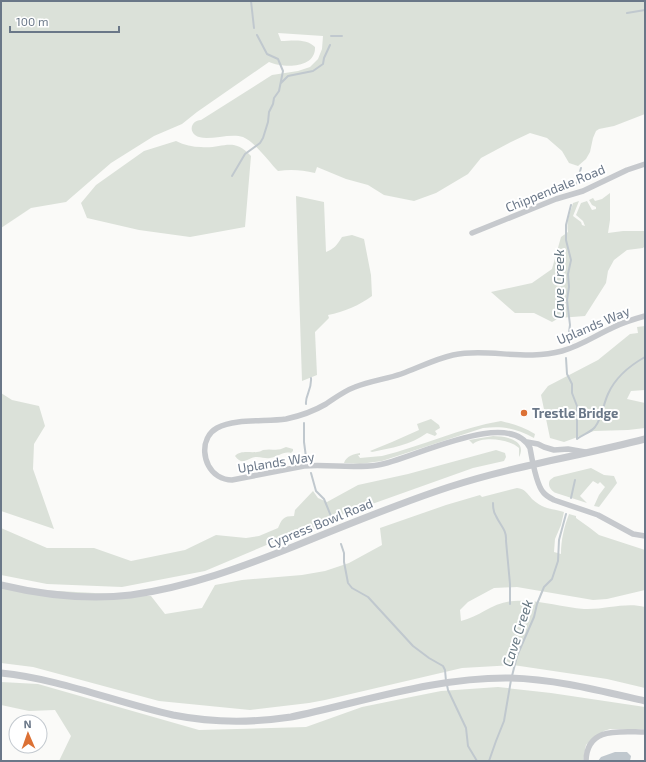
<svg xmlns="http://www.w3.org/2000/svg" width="646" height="762" font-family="'Exo 2',sans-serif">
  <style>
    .green { fill: #dbe1d9 }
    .water { fill: #c0c8ce }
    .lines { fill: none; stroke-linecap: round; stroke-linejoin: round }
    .stream { stroke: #c0c8ce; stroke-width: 2 }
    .minor { stroke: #c6c9cd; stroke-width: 5.5 }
    .tertiary { stroke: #c6c9cd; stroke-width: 7 }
    .poi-dot { fill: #dc7135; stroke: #fff; stroke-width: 1.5 }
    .labels { text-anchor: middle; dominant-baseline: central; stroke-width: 4; stroke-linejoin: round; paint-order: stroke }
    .street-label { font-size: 13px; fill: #6a7788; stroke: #fff }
    .poi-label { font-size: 13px; font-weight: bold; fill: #6a7788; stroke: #fff; text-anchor: start }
    .water-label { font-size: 14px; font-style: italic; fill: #667782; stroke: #fff }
  </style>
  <rect width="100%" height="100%" fill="#fafaf8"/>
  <path class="green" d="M 1,1 L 645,1 L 645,114 L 614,126 L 599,129 L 596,131 L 593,138 L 590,152 L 586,159 L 578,166 L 569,163 L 562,151 L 547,138 L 530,133 L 511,142 L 481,158 L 468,174 L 436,193 L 414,201 L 384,195 L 368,185 L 346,179 L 317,167 L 315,173 C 302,170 291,169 278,171 C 269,162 255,142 243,137 C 229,132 205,143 195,135 C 188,129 193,120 201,120 L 272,75 L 298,71 L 310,67 L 318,59 L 322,49 L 323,36 L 278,33 L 281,41 C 292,41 306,38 315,47 C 316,69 283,68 269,62 L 197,112 L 182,124 L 154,136 L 111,163 L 66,202 L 31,208 L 1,228 Z
    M 176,141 C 184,145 193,147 201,147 C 223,149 233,136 251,156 L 245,227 L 190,237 L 139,230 L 87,218 L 81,203 L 96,185 L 144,151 Z
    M 610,193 L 610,220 L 608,233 L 623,231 L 645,231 L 645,246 L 643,248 L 627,250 L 614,260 L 608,271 L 606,283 L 585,316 L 559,318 L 552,322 L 534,313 L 515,313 L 491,292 L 532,283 L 552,269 L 561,237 L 568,232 C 566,221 570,214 573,203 L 579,201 L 573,216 L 581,222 L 582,225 L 585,226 L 583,221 L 576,215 L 581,203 L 587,201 L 592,210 L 596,209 L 596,207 L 592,205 L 589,200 L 593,198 L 595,201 L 602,199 Z
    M 296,196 L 324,202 L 326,252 C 334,249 337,245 342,237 L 352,235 L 364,239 L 371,275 L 372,296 C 360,305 344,312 328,315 L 329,318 L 315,332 L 317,375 L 302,381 Z
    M 645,326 L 645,390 L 631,391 L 627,399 L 645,403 L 645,428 L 628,430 L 594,431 L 564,442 L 550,438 L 541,395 L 548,386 L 598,360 L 630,334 L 638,333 L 637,327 Z
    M 1,393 L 12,400 L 39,406 L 45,426 L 34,444 L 33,469 L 54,529 L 1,511 Z
    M 431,419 L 439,425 L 440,428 L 435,431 L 437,434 L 435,436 L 427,433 C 411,445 391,448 372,452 L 370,451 L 392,442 L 419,430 L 417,424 Z
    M 501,421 C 513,424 524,427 535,434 L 534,438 C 516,428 503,426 483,428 L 382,461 L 360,464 L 344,463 C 346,456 354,454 360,453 L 360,455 L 358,455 L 360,458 C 367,457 374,457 382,456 C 422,446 460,428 501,421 Z
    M 493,436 C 505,436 528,440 519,457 L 519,448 C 509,439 483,436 473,444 L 469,440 Z
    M 286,447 L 293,449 L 293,451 L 291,453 C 283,451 278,457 270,458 C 266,459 262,457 257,457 C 248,457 243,467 235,456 C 241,450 249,453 257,452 C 259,452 261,451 263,450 C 273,448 276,452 286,447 Z
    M 496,450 L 505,453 L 506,457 L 504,461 L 473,468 L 330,519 L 331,522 L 303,533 L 302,530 L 205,571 L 122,587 L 47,584 L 1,575 L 1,528 L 47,548 L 94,548 L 131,561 L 185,550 L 216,535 L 246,538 L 259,536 L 278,528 C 282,519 283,516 294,516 L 295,510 L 313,491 L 318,498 L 327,502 L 358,485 L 408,474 Z
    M 591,468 L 604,475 L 614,476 L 617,483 L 599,507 L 594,506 L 599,495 L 605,487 L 600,482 L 598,484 L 593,481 L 580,496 L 587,503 L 556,493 C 551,491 547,485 550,480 L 554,477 Z
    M 517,488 C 525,489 527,493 532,499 C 544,510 551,508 564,512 L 561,525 L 555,539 L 554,552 L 561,554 C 561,540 564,527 569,514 L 576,516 L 576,518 L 590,528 L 599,535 L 645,550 L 645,590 L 607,599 L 593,600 L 517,587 L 494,588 L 468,602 L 460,610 L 461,621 C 480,617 493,602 514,601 C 536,599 562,607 584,609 C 605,610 625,602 645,607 L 645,688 L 607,679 L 513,665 L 462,668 L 325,700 L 309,703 L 250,710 L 159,701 L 33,667 L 1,663 L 1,588 L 151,596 L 165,614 L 202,608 L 215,585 L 242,580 L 302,575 L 325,571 L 349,563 L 382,545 L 380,528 L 446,505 L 480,495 L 482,497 Z
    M 1,682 L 38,684 L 199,730 L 306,727 L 362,707 L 411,697 L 441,691 L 498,687 L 551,693 L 645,707 L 645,729 L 610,729 L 604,731 L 590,741 L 586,745 L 583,761 L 59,761 L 71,736 L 55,710 L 29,711 L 1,705 Z"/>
  <path class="water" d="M 615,752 L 627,752 L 631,756 L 630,761 L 598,761 L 601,757 Z"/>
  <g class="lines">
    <path class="stream" d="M 251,1 L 254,28
      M 627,13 L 645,10
      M 331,36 L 342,36
      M 281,83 L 288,76 L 313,71 L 323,64 L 324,58 L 330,45
      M 232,176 L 245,154 L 260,143 L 263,138 L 268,122 L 269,112 L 273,104 L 274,98 L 279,91 L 283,71 L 278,59 L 267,54 L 257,35
      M 576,185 L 581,168
      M 568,340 L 570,325 L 567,300 L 569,287 L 568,274 L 571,260 L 566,240 L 566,225 L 571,205
      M 566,358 L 567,374 L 572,384 L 572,393 L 577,406 L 577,439 C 583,434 590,433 595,427 C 602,418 603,405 608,394 C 615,378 629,366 645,357
      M 306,404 C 305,395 312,390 311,378
      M 304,423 L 304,442 L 306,457
      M 311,473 L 316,491 L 324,499 L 333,521
      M 571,498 L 575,480
      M 493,503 C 493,508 493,512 496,516 C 500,525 507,530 506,541 L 510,584 L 510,604
      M 341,544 L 344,553 L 344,562 L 348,583 L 352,588 L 368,597 L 413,646 L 429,658 L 443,666 L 445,670 L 446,681
      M 512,676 L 517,656 L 534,617 L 537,604 L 544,587 L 552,579 L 558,561 L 559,540 L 566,514
      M 447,685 L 448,690 L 466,728 L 468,746 L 477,761
      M 489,761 L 496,741 L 504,721 L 511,680"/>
    <path class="minor" d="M 472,233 L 556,199 L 583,191 L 627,170 L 645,164
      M 645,316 C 634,319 624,322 614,327 C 596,335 581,346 562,351 C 526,361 488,348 453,355 C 435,359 418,368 401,374 C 386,379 370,381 355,387 C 344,391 335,398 326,404 C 314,411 300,416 286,419 C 266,422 235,418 217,428 C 199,438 202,466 218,476 C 223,479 227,480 232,480 L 304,466 C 329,464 353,469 378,465 C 411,460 509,407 530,448 C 532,459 536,484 543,492 C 546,496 550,498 554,500 L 598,515 L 633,534 L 645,536
      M 527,442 L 538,444 L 544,447 L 554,450 L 568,449 L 585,452
      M 586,761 C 587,726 620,732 645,732"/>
    <path class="tertiary" d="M 1,585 C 43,595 88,600 131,595 C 189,587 242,567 295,546 C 346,525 397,504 449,487 C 513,466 580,456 645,439
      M 1,673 C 60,679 115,702 173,715 C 213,723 251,723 291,717 C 363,702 435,677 510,678 C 555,679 601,691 645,701"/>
  </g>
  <circle class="poi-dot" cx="524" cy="413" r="4"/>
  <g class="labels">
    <g class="street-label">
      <text transform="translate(555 188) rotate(-22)">Chippendale Road</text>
      <text transform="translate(593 325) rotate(-23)">Uplands Way</text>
      <text transform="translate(276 462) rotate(-9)">Uplands Way</text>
      <text transform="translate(320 523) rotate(-22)">Cypress Bowl Road</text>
    </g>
    <g class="poi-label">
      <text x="532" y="413">Trestle Bridge</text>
    </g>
    <g class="water-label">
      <text transform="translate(558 284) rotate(-90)">Cave Creek</text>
      <text transform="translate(517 633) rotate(-72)">Cave Creek</text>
    </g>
  </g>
  <rect width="646" height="762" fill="none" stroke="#6a7788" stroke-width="4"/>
  <g transform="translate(28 734) rotate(358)"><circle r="19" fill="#ffffff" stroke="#c3c9cf"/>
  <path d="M0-3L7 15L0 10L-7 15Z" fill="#dc7135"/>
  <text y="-6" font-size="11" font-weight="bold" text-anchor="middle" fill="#6a7788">N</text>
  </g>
  <path d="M10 26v6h109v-6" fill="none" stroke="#6a7788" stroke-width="2"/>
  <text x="16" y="26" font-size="12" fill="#6a7788" stroke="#ffffff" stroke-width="3" paint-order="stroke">100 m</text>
</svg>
